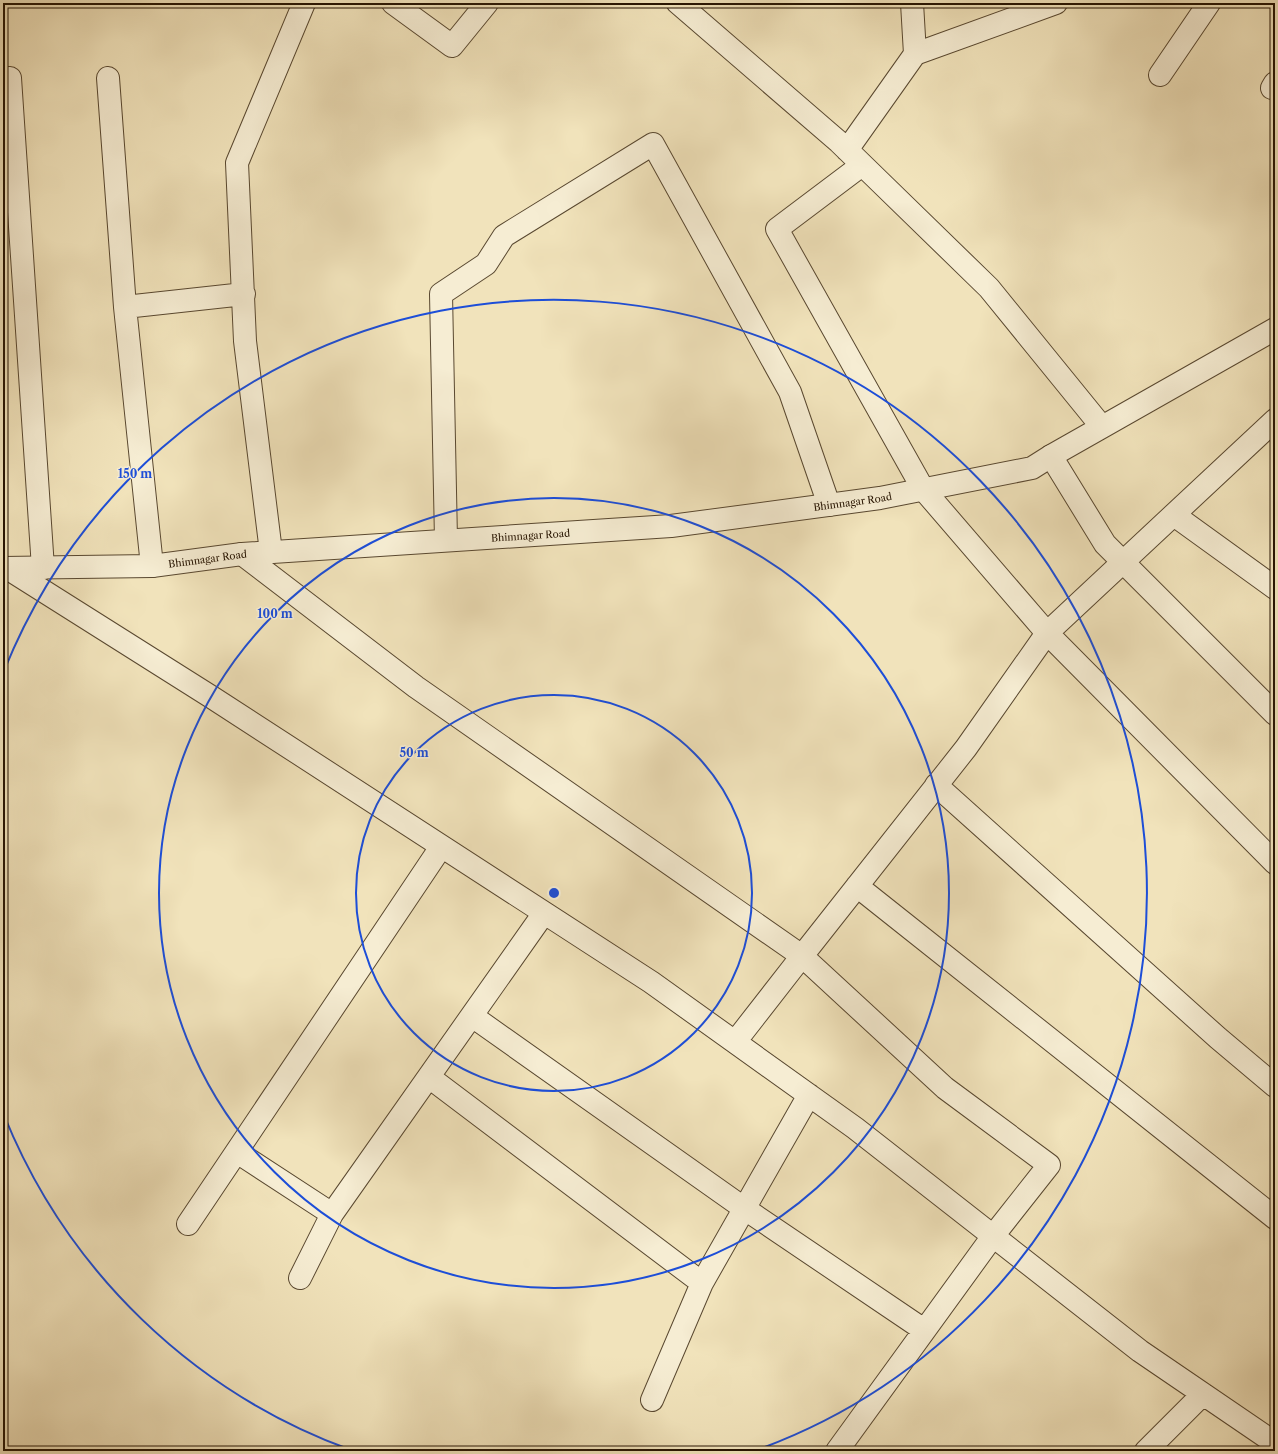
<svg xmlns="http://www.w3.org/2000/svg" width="1278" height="1454" font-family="'Libre Caslon Text',serif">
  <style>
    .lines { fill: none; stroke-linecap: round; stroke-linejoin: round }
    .minor-casing { stroke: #594830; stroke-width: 24 }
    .tertiary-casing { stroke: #594830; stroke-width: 24 }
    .minor { stroke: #f6edd3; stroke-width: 22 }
    .tertiary { stroke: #f6edd3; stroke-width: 22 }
    .ring { fill: none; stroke: #1d4ed8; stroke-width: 2 }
    .labels { text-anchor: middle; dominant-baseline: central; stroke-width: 3; stroke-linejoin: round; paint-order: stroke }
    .street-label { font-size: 10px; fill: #261402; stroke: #f6edd3 }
    .centre { fill: #1d4ed8; stroke: #f6edd3; stroke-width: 2 }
    .ring-label { font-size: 12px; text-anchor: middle; font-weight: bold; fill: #1d4ed8; stroke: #f6edd3; stroke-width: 3; stroke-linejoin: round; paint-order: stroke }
  </style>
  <rect width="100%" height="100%" fill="#f1e3bb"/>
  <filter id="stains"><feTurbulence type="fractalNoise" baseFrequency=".005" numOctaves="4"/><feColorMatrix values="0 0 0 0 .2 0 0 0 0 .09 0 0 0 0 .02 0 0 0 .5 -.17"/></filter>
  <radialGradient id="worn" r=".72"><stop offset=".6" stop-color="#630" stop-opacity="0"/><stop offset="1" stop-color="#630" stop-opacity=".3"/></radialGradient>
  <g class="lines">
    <g class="minor-casing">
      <path id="minor" d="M 393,3 L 452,46 L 487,3
        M 678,3 L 839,142 L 989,288 L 1102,427
        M 915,54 L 1056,3
        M 1160,75 L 1209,3
        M 10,78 L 43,568
        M 108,78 L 125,307 L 152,566
        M 1272,88 L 1275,83
        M 847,150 L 915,54 L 912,3
        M 862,165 L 777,229 L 923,489 L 1047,633 L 1275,863
        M 125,307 L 244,294
        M 1051,456 L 1275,329
        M 1174,515 L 1275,588
        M 446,540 L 441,294 L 486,264 L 504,236 L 653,144 L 790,392 L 829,505
        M 271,552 L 245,341 L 237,163 L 304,3
        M 242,554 L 416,687 L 802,956 L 966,748 L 1047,633 L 1275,420
        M 7,568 L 213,698 L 651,982 L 855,1128 L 1140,1351 L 1275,1443
        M 936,785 L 1218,1038 L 1275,1086
        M 857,886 L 1275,1218
        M 472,1016 L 745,1209 L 924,1330
        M 735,1042 L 802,956 L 945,1088 L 1049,1165 L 993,1236 L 837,1451
        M 429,1077 L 702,1283
        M 237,1152 L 332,1214
        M 188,1224 L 441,847
        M 300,1278 L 332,1214 L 544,913
        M 652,1400 L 702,1283 L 809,1095
        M 1146,1451 L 1203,1394"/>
    </g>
    <g class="tertiary-casing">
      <g id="tertiary">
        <path id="s1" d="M 3,568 L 152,566 L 242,554 L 671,526 L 880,498 L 1032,468 L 1051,456 L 1105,544 L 1275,714"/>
      </g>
    </g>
    <use href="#minor" class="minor"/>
    <use href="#tertiary" class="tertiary"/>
  </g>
  <g class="ring">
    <circle cx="554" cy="893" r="198"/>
    <circle cx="554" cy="893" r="395"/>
    <path d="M351 1450A593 593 0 0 1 4 1115M4 671A593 593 0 1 1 757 1450"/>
  </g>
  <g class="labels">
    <g class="street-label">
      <text stroke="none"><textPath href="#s1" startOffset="853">Bhimnagar Road</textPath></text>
      <text stroke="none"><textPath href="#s1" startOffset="529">Bhimnagar Road</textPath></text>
      <text stroke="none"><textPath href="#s1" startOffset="205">Bhimnagar Road</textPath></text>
    </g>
  </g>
  <circle cx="554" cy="893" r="6" class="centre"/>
  <g class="ring-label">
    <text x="135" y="478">150 m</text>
    <text x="275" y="618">100 m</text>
    <text x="414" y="757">50 m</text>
  </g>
  <rect width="1278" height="1454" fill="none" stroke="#f1e3bb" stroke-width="16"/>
  <rect x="4" y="4" width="1270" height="1446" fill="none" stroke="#261402" stroke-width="2"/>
  <rect x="8" y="8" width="1262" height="1438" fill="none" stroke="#261402"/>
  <rect width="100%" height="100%" filter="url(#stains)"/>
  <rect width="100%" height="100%" fill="url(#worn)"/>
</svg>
